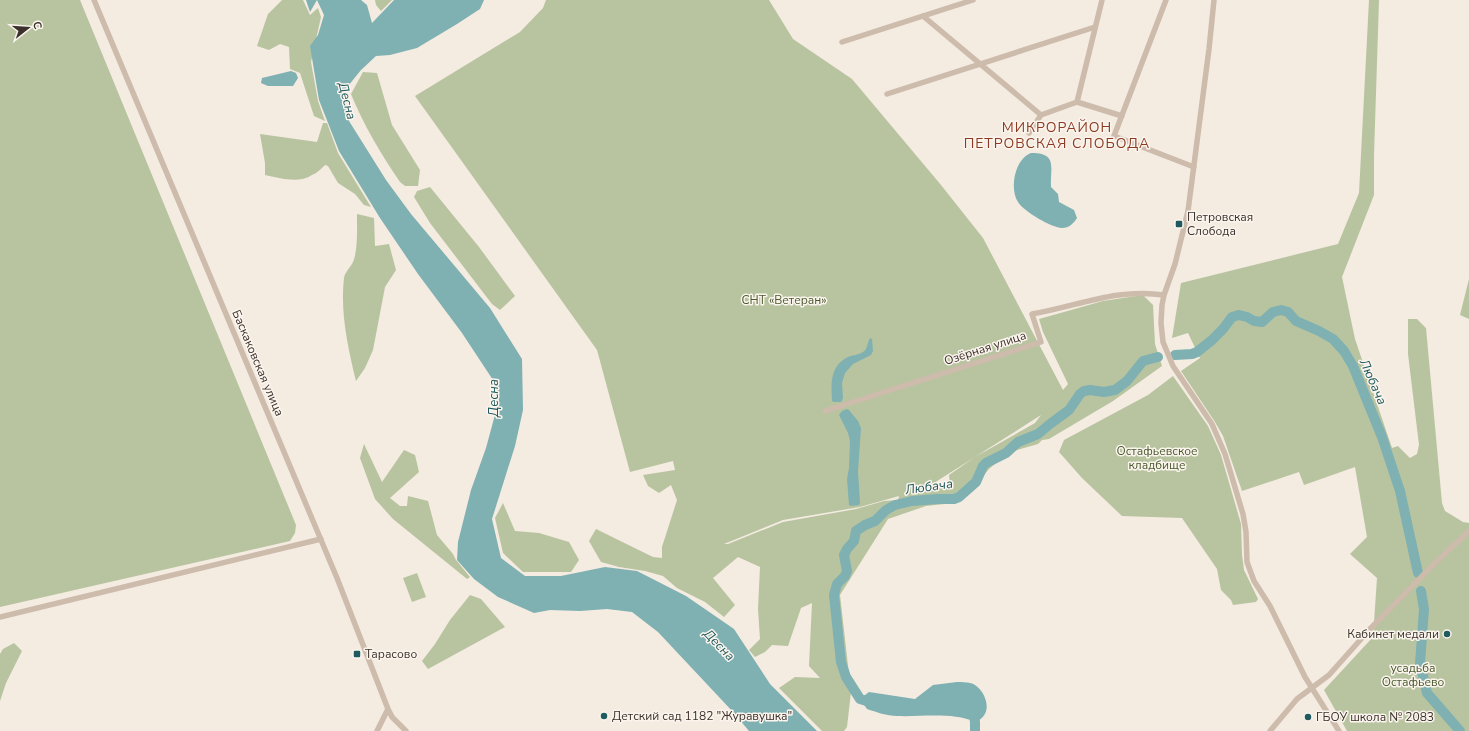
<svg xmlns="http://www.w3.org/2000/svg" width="1469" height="731" font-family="'Nunito Sans',sans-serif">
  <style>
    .green { fill: #b8c4a0; fill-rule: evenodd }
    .water { fill: #7fb0b2 }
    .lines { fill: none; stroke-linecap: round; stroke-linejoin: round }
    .river { stroke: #7fb0b2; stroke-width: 10 }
    .minor { stroke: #cdbbac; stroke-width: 5.5 }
    .poi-dot { fill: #1f5a5e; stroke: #fbf5ee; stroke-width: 1.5 }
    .labels { text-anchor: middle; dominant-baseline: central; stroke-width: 3; stroke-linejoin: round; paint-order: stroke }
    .poi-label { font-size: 12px; fill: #3b302b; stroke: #fbf5ee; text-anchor: start }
    .park-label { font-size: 12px; fill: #4a5a2e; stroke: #fbf5ee }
    .street-label { font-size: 12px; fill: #3b302b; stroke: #fbf5ee }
    .water-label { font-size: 13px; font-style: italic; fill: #1f5a5e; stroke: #fbf5ee }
    .quarter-label { font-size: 14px; letter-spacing: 1px; fill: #8c3b22; stroke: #fbf5ee }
  </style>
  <rect width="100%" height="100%" fill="#f4ebe1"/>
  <path class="green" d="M 0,0 L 80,0 L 296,525 L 295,533 L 290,541 L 0,607 Z
    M 282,0 L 303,0 L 310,15 L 318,8 L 321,17 L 311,62 L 318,101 L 325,121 L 314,116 L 300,73 L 290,69 L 289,47 L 280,44 L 269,50 L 257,46 L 268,14 Z
    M 375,0 L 392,0 L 381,11 L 376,5 Z
    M 546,0 L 769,0 L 793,39 L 852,79 L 941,185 L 983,238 L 1063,390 L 1068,384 L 1043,332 L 1039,319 L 1103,301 L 1143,295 L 1153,305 L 1155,344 L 1162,366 L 1113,401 L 1049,439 L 1042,440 L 1038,444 L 1017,450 L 1002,458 L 989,469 L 967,496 L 954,503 L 926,506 L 888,519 L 840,595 L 851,692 L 847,727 L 844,731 L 822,731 L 779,688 L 795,677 L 820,678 L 809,666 L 812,603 L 801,608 L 788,646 L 772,645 L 765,652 L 755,657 L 749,650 L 760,639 L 758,609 L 760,567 L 738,557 L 713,578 L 735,605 L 724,617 L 705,602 L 677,588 L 663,576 L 645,571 L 619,567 L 601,562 L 589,541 L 596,529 L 653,557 L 662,558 L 662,547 L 677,500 L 671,485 L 659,493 L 648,486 L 643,475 L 675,470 L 673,461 L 630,472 L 597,350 L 415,96 L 520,32 L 543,8 ZM 1041,415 L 1035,423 L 975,457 ZM 975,457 L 949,475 L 950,484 L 916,493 L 915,491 L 926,488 ZM 899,496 L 898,500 L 884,501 L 856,509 L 783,522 L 728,544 L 724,544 L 783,520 L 860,507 Z
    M 1369,0 L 1379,0 L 1374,155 L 1374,195 L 1342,277 L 1355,339 L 1392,448 L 1398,446 L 1410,458 L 1417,454 L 1419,445 L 1408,354 L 1408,319 L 1417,319 L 1426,328 L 1442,503 L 1445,511 L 1463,522 L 1469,523 L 1469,731 L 1347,731 L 1324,690 L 1373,637 L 1377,578 L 1350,554 L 1367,537 L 1355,467 L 1304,485 L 1299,472 L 1242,491 L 1223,436 L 1215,422 L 1181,371 L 1200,358 L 1188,333 L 1172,338 L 1181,283 L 1338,244 L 1359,193 Z
    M 363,72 L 377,73 L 392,125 L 420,170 L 418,186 L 405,186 L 400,182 C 381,154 364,126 351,94 Z
    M 323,123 L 327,123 L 338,153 L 371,207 L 364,205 L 355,194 L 338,183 L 328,166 L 325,165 C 321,169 317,173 312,175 C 299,184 279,178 265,175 L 265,163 L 260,134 L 317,142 Z
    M 430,187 L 479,247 L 515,296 L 500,310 L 492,304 L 430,223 L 414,197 L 417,191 Z
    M 357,214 L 374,218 L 375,246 L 389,244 L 396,270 L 385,287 L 373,350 L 365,368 L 356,381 C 348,348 340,312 344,278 C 345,272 350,268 353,262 C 358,251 357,227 357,214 Z
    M 1469,279 L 1469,319 L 1460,315 Z
    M 1173,376 L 1208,426 L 1221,455 L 1241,524 L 1242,555 L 1244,570 L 1258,599 L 1256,602 L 1233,605 L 1231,600 L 1221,590 L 1217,569 L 1182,518 L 1122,516 L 1082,478 L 1059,452 L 1064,440 L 1148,395 Z
    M 364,444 L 382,482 L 404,450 L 415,455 L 419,472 L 390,498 L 400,506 L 407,506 L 408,496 L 428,501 L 437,535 L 453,554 L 456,560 L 470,577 L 467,579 L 393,519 L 375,499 L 360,458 Z
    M 503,503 L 515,531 L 539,533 L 569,542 L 579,560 L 571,572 L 523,572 L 503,553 L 495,518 Z
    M 417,573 L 426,597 L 412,602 L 403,578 Z
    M 470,595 L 481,599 L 505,627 L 428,669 L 422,661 L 435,644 L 450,620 Z
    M 14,643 L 22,651 L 6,683 L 0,701 L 0,654 L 3,649 Z"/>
  <path class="water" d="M 306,0 L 317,0 L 310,12 Z
    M 317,0 L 361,0 L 367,5 L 372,23 L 394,0 L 484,0 L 480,9 L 457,24 L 417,48 L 390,55 L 376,56 L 361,70 L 344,91 L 349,121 L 386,180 L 411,214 L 490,308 L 522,359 L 523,410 L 515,446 L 492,519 L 501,558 L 525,576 L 561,576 L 605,567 L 637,571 L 686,596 L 734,629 L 770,684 L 817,731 L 749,731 L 734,713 L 658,632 L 632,612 L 607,609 L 580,611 L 550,610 L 534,613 L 498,597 L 474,579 L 457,560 L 458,542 L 471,490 L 486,448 L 499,400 L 493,380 L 462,333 L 418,274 L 380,218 L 339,151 L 319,100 L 310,46 L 318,35 L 324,15 Z
    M 291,71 L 296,73 L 298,78 L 293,86 L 268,86 L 261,83 L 262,78 Z
    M 1031,153 C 1058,153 1050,167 1051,187 L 1058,194 L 1059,202 L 1074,210 L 1077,218 C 1074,223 1069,228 1062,228 C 1052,228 1023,211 1018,202 C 1009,188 1015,159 1031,153 Z
    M 870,338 L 872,339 L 873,351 L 871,355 L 853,364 L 845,373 L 842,383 L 843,398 L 841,402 L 834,402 L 832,401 C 831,383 830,366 848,357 C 853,355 859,355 863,352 C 868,349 867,343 870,338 Z
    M 847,409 L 849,410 L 858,421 L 861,428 L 858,471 L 860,503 L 859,505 L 851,506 L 849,505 L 847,479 L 849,468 L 850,441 L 848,433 L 839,415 L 842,411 Z
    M 957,682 C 962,682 971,682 975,685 C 988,694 993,716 975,722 C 954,712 921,717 897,716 C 887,716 876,712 867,709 L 860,699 L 869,692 L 915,699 L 933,685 Z"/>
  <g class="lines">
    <path class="river" d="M 1175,355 L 1192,354 L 1197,352 L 1212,340 L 1223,329 L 1232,317 L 1239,315 L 1247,317 L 1254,321 L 1262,322 L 1273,312 L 1281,310 L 1288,312 L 1296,321 L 1319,331 L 1333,339 L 1344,351 L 1353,366 L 1382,437 L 1400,491 L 1418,573
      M 1421,591 L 1424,609 L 1420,663 L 1427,693 L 1460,731
      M 873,703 L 860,699 L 846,677 L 841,662 L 834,595 L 837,584 L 845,576 L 847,571 L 844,555 L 847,549 L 854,541 L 856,531 L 865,525 L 875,521 L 886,510 L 895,505 L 912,501 L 937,499 L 954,499 L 959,497 L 976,482 L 983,466 L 986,463 L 1006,453 L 1018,442 L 1038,434 L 1050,424 L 1069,410 L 1080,394 L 1084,391 L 1090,390 L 1104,392 L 1115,390 L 1127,381 L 1143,361 L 1158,357
      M 973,709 L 975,722 L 975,731"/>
    <path class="minor" d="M 94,0 L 337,578 L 388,709 L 392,717 L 406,731
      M 1166,0 L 1114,136 L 1194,167
      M 1214,0 L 1209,49 L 1188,211 L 1175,264 L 1164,295 L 1162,305 L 1161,323 L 1163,342 L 1173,366 L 1212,424 L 1225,454 L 1243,514 L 1246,532 L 1247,562 L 1254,581 L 1270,606 L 1305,677 L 1339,731
      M 923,16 L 1041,115 L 1077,102 L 1102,0
      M 842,42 L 973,0
      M 887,94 L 1095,27
      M 1077,102 L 1122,116
      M 1029,133 L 1041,115
      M 825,411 L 1041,342 L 1032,314 C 1079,306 1115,288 1164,295
      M 0,617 L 321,539
      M 377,731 L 388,709
      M 1270,731 L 1297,699 L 1329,675 L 1370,629 L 1434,564 L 1469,531"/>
  </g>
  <g class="poi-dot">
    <rect x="1175" y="220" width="8" height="8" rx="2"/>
    <circle cx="1447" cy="634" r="4"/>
    <rect x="353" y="650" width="8" height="8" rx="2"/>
    <circle cx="604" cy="716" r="4"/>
    <circle cx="1308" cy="717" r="4"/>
  </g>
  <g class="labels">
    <g class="poi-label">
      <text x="1187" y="217">Петровская<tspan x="1187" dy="14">Слобода</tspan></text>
      <text x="1439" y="634" text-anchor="end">Кабинет медали</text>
      <text x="365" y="654">Тарасово</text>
      <text x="612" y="716">Детский сад 1182 "Журавушка"</text>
      <text x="1316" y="717">ГБОУ школа № 2083</text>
    </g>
    <g class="park-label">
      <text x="784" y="300">СНТ «Ветеран»</text>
      <text x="1157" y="451">Остафьевское<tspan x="1157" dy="14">кладбище</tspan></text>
      <text x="1413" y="668">усадьба<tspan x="1413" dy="14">Остафьево</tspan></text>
    </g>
    <g class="street-label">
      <text transform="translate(985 348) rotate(-18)">Озёрная улица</text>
      <text transform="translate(258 363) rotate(67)">Баскаковская улица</text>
    </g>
    <g class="water-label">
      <text transform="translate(347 101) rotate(76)">Десна</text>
      <text transform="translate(1373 382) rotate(66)">Любача</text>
      <text transform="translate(494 398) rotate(-90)">Десна</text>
      <text transform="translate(929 487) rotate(-8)">Любача</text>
      <text transform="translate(719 645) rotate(46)">Десна</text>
    </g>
    <g class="quarter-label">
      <text x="1057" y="127">МИКРОРАЙОН<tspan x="1057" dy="16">ПЕТРОВСКАЯ СЛОБОДА</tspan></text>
    </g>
  </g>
  <g transform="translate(28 28) rotate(73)" stroke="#fbf5ee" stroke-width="3" paint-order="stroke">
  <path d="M0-3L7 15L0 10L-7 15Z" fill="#3b302b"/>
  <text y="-6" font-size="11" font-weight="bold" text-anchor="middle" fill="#3b302b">С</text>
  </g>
</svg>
